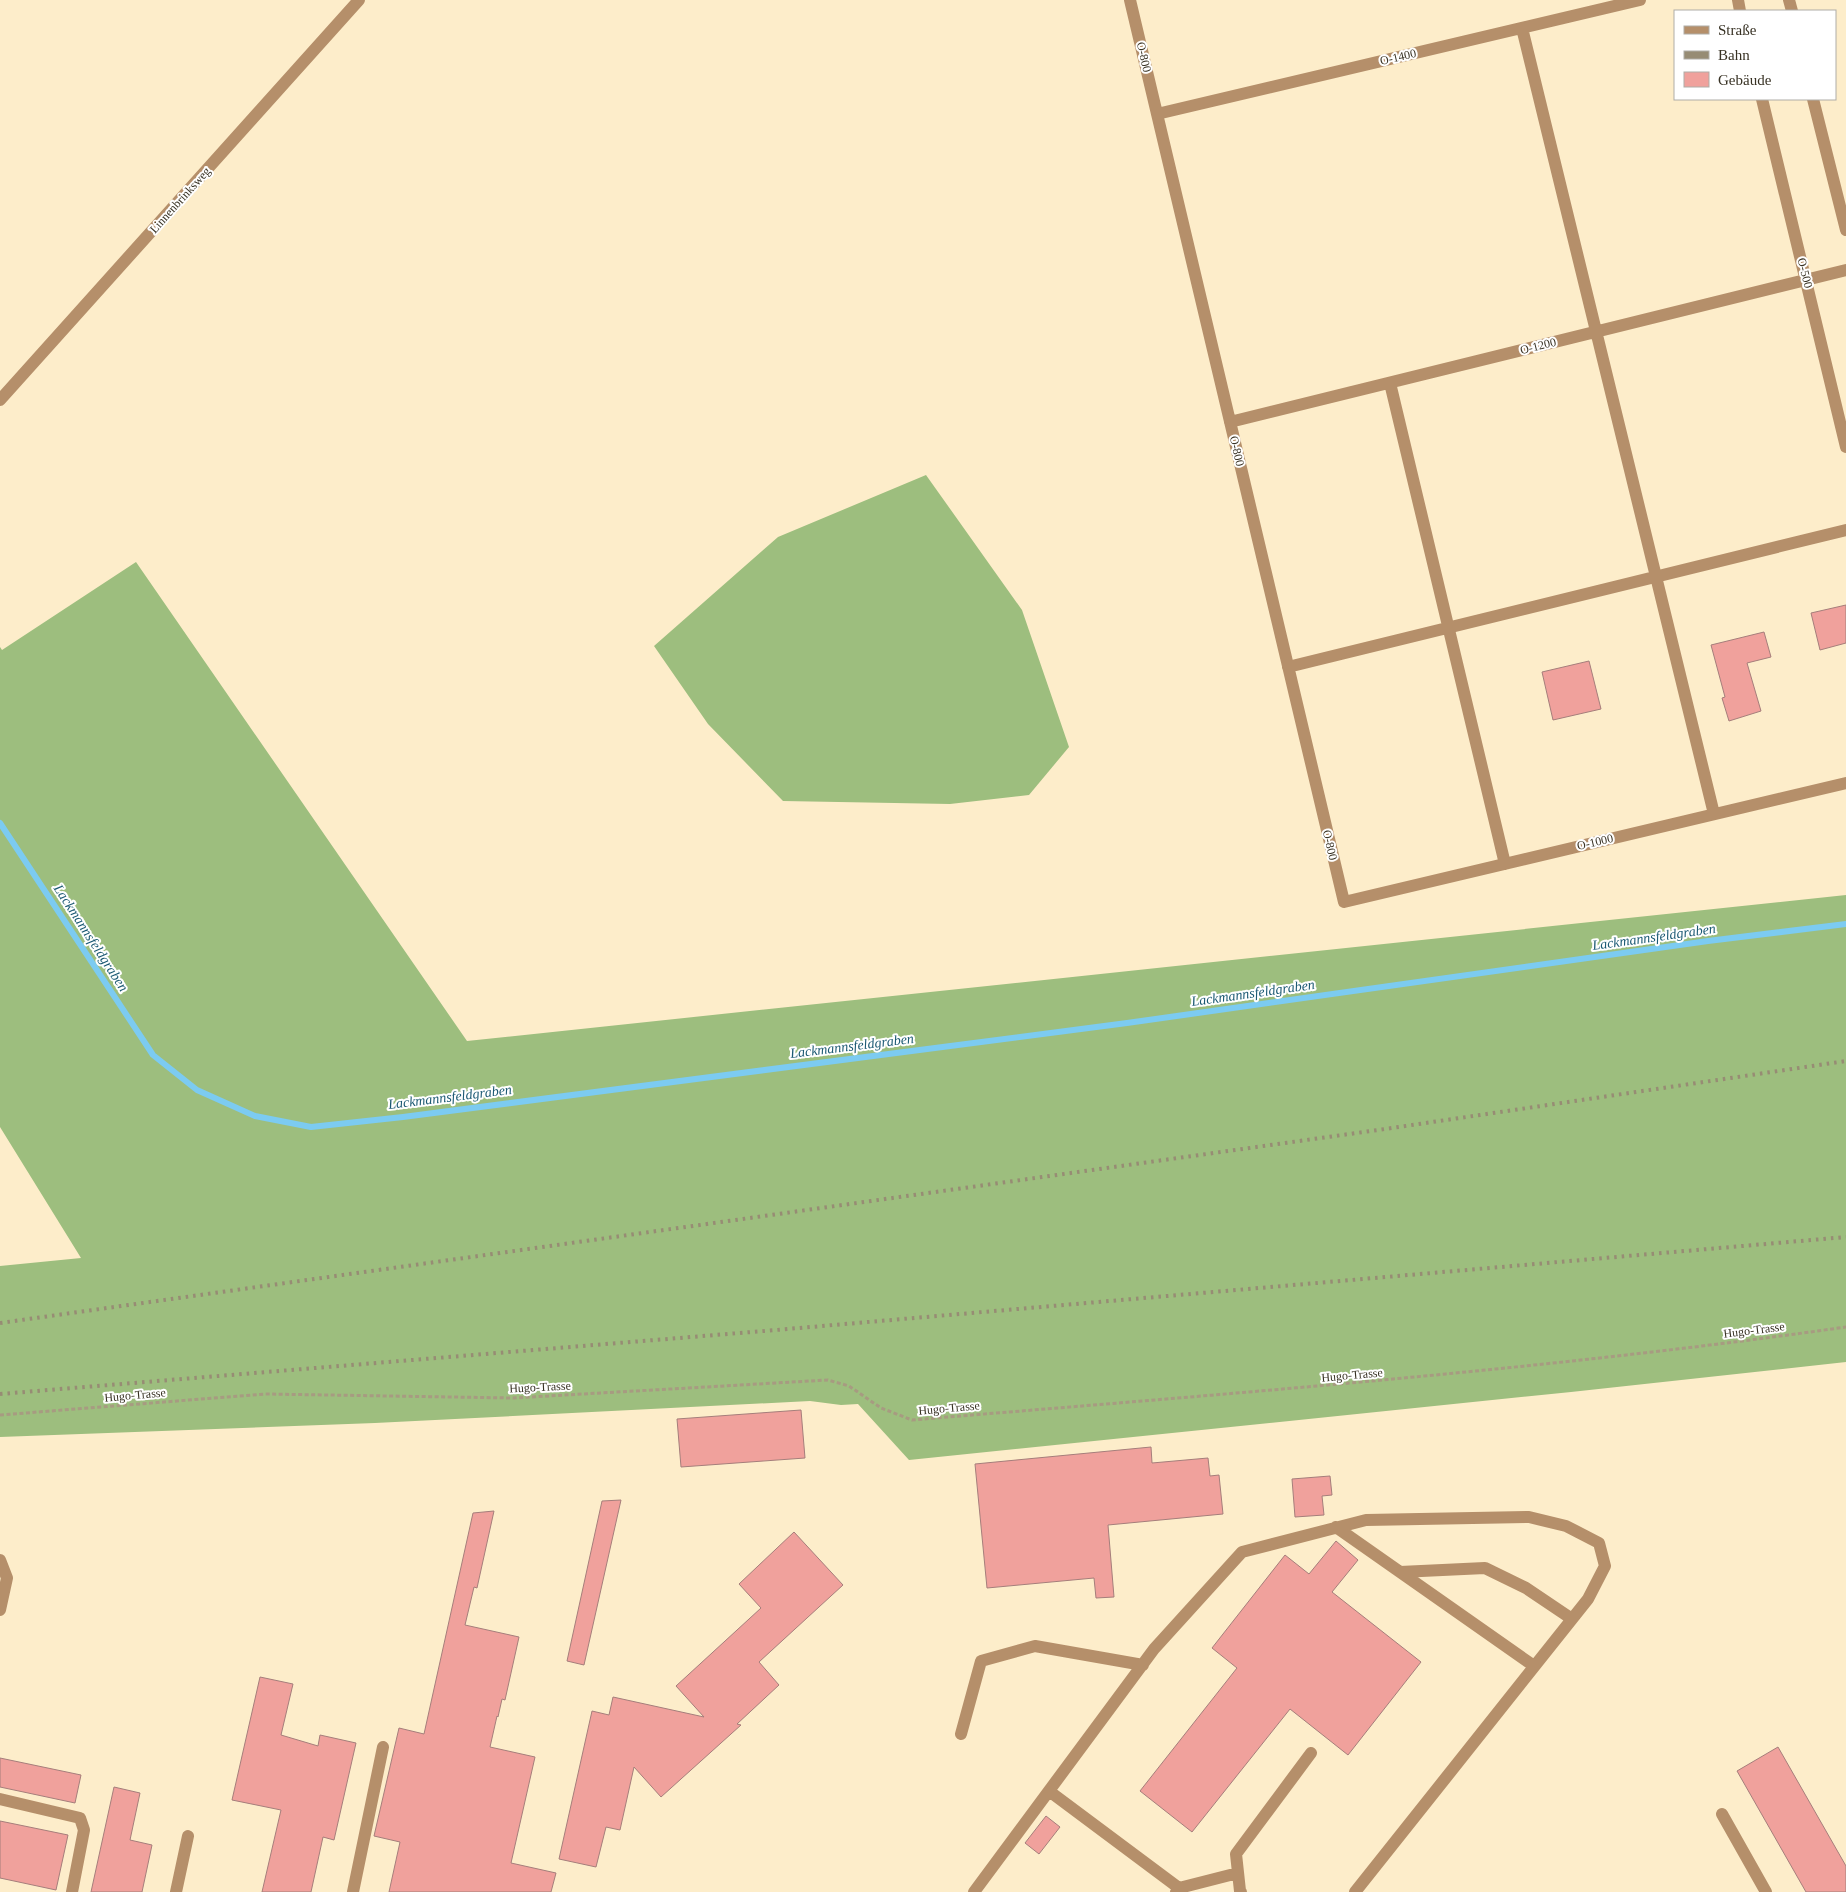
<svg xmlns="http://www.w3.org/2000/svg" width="1846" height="1892" font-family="'Times New Roman',serif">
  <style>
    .forest { fill: #9dbe7e }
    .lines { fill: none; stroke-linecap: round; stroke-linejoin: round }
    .stream { stroke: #7ccbf1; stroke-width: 6 }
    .building { fill: #f0a19c; stroke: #a57e7b }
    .path { stroke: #a79b81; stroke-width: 3; stroke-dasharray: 4 2.5; stroke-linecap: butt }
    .minor { stroke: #b58f6a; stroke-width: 12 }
    .rail { stroke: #978c74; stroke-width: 4; stroke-dasharray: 2.5 5; stroke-linecap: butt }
    .labels { text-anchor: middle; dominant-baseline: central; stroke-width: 4; stroke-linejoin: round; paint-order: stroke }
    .street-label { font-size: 12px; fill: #373123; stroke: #fff }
    .water-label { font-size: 14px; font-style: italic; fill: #1b5973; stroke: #fff }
  </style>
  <rect width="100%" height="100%" fill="#fdedca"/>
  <path class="forest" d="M 926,475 L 1022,610 L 1069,747 L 1029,795 L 950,804 L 783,801 L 708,724 L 654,646 L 778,537 Z
    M 136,562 L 467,1041 L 1846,895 L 1846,1362 L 1571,1392 L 909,1460 L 858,1404 L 841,1405 L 810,1401 L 375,1423 L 0,1437 L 0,1266 L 81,1258 L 0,1127 L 0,647 L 2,650 Z"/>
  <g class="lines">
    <path class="stream" d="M 0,823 L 153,1055 L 197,1090 L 255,1116 L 311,1127 L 403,1117 L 1127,1023 L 1708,941 L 1846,924"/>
  </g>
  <path class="building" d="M 1846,605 L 1846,643 L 1820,650 L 1811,613 Z
    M 1764,632 L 1771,657 L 1747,663 L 1761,711 L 1729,721 L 1722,698 L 1725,697 L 1711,645 Z
    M 1589,661 L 1601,709 L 1553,720 L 1542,672 Z
    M 801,1410 L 805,1458 L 681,1467 L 677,1419 Z
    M 1151,1447 L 1152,1463 L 1208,1458 L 1210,1476 L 1219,1475 L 1223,1514 L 1108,1525 L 1114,1597 L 1096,1598 L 1094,1578 L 987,1588 L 975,1464 Z
    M 1330,1476 L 1332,1495 L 1322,1496 L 1324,1515 L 1295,1517 L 1292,1479 Z
    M 621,1500 L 584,1665 L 567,1661 L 602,1501 Z
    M 494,1511 L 477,1588 L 474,1587 L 465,1625 L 519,1637 L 505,1700 L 502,1699 L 498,1717 L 497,1716 L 490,1747 L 535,1757 L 511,1863 L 556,1873 L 551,1892 L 389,1892 L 400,1842 L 374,1836 L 399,1728 L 424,1734 L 473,1513 Z
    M 794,1532 L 843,1585 L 759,1662 L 779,1685 L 737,1724 L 741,1725 L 661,1797 L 634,1767 L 620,1830 L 606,1827 L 596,1867 L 559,1859 L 592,1711 L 609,1715 L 613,1697 L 704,1717 L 676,1686 L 761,1608 L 739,1584 Z
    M 1336,1541 L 1358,1560 L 1332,1592 L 1421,1662 L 1348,1755 L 1290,1709 L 1192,1832 L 1140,1791 L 1237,1668 L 1212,1648 L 1285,1555 L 1309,1574 Z
    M 260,1677 L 293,1684 L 281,1735 L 318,1746 L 320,1735 L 356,1743 L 334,1840 L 323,1837 L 311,1892 L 262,1892 L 281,1810 L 232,1800 Z
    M 1778,1747 L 1846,1866 L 1846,1892 L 1806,1892 L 1737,1771 Z
    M 0,1758 L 81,1775 L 75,1803 L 0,1787 Z
    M 114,1787 L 140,1793 L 130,1840 L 152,1845 L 142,1892 L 91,1892 Z
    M 1046,1816 L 1060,1827 L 1039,1854 L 1025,1843 Z
    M 0,1821 L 68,1835 L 56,1890 L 0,1878 Z"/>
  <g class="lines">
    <path class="path" d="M 0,1415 L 265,1394 L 513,1398 L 828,1380 L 849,1386 L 881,1408 L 912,1420 C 1224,1394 1536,1371 1846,1327"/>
    <path class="minor" d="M 1130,0 L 1344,902 L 1846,783
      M 1738,0 L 1740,11
      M 1789,0 L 1792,11
      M 1522,28 L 1714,814
      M 1762,99 L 1846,447
      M 1813,99 L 1846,230
      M 1157,114 L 1640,0
      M 1390,383 L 1505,864
      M 0,400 L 359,0
      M 1230,422 L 1846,270
      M 1288,667 L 1846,530
      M 1336,1527 L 1534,1666
      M 0,1560 L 7,1578 L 0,1610
      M 1400,1572 L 1485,1568 L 1526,1588 L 1572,1619
      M 961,1734 L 981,1661 L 1035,1646 L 1143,1665
      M 1049,1791 L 1179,1888
      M 0,1799 L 80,1818 L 84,1830 L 72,1892
      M 1722,1814 L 1766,1892
      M 176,1892 L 188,1836
      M 353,1892 L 383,1747
      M 974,1892 L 1154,1649 L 1242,1552 L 1366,1520 L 1529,1517 L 1566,1526 L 1599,1543 L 1605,1566 L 1588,1599 L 1355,1892
      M 1176,1892 L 1179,1888 L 1238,1873
      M 1241,1892 L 1240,1891 L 1236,1854 L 1311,1753"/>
    <path class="rail" d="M 0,1323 L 1385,1129 L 1846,1061
      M 0,1394 L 776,1330 L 1846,1237"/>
  </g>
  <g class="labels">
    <g class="street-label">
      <text transform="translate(1144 57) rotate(77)">O-800</text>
      <text transform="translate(1398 57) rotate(-13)">O-1400</text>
      <text transform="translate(180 200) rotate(-48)">Linnenbrinksweg</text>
      <text transform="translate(1805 273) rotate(76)">O-500</text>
      <text transform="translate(1538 346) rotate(-14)">O-1200</text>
      <text transform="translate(1237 451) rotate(77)">O-800</text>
      <text transform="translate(1595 842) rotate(-13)">O-1000</text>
      <text transform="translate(1330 845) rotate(77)">O-800</text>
      <text transform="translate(1754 1330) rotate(-7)">Hugo-Trasse</text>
      <text transform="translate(1352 1375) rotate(-5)">Hugo-Trasse</text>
      <text transform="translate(540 1387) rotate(-3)">Hugo-Trasse</text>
      <text transform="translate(135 1395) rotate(-5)">Hugo-Trasse</text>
      <text transform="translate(949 1408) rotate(-5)">Hugo-Trasse</text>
    </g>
    <g class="water-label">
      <text transform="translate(1654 937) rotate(-8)">Lackmannsfeldgraben</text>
      <text transform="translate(91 938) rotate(57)">Lackmannsfeldgraben</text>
      <text transform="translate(1253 993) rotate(-8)">Lackmannsfeldgraben</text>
      <text transform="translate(852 1046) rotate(-7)">Lackmannsfeldgraben</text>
      <text transform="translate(450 1097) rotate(-7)">Lackmannsfeldgraben</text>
    </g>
  </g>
  <rect x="1674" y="10" width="162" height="90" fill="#ffffff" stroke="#afada7"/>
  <rect x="1684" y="26" width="25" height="8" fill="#b58f6a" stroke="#afada7"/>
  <text x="1718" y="35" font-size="15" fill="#373123">Straße</text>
  <rect x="1684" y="51" width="25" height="8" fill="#978c74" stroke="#afada7"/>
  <text x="1718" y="60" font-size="15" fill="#373123">Bahn</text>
  <rect x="1684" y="72" width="25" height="15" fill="#f0a19c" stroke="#afada7"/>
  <text x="1718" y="85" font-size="15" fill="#373123">Gebäude</text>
</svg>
